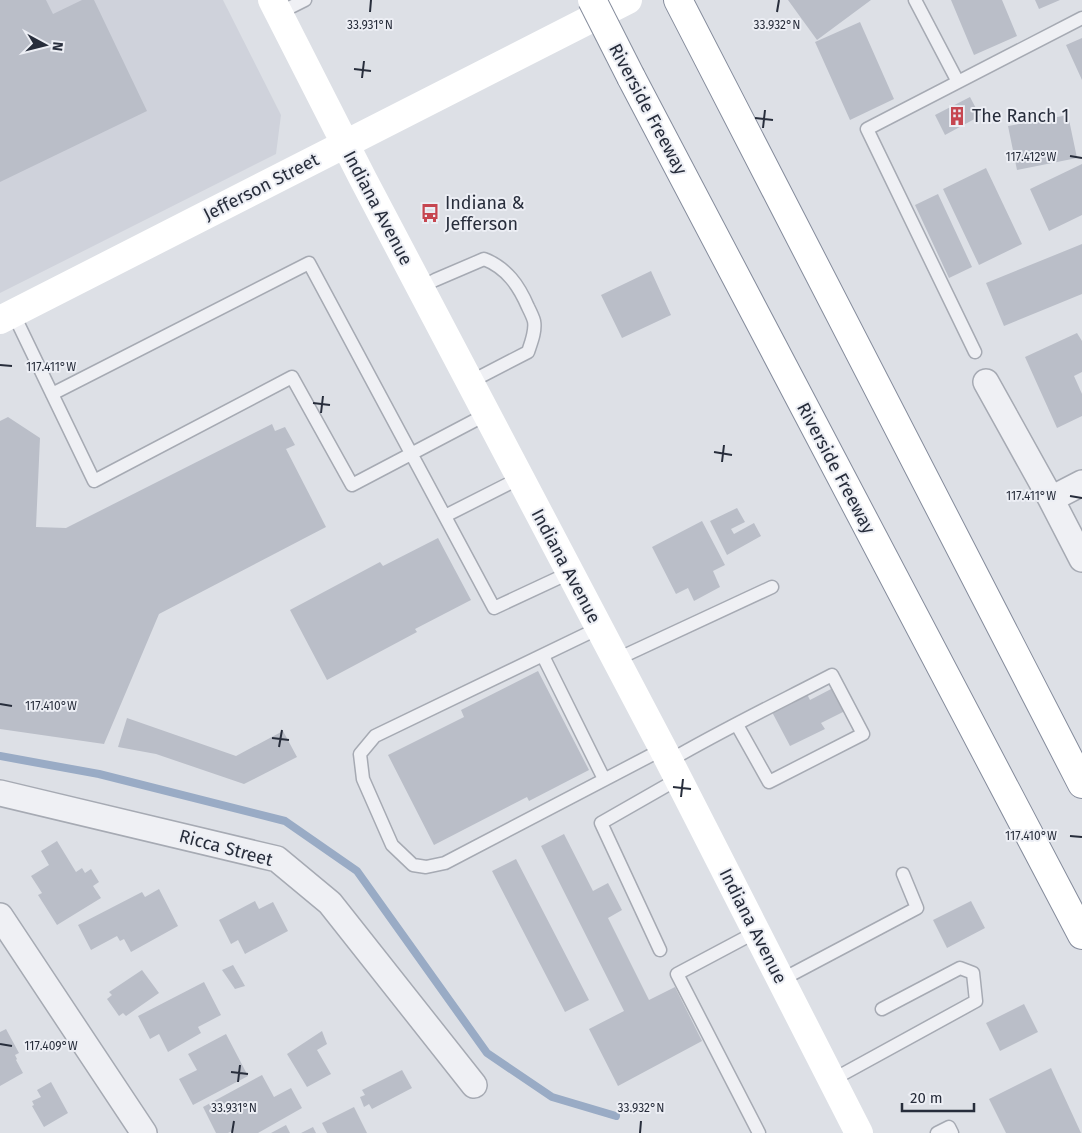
<svg xmlns="http://www.w3.org/2000/svg" width="1082" height="1133" font-family="'Fira Sans',sans-serif">
  <style>
    .built { fill: #cfd2db }
    .lines { fill: none; stroke-linecap: round; stroke-linejoin: round }
    .stream { stroke: #99abc5; stroke-width: 8 }
    .building { fill: #babec8 }
    .lane-casing { stroke: #a6aab3; stroke-width: 15 }
    .street-casing { stroke: #a6aab3; stroke-width: 28 }
    .highway-casing { stroke: #858c9c; stroke-width: 30 }
    .lane { stroke: #eff0f4; stroke-width: 12 }
    .street { stroke: #eff0f4; stroke-width: 25 }
    .secondary { stroke: #fff; stroke-width: 28 }
    .highway { stroke: #fff; stroke-width: 28 }
    .highway-bridge-casing { stroke: #858c9c; stroke-width: 30; stroke-linecap: butt }
    .highway-bridge { stroke: #fff; stroke-width: 28 }
    .ticks { fill: none; stroke: #272d3b; stroke-width: 2 }
    .labels { text-anchor: middle; dominant-baseline: central; stroke-width: 4; stroke-linejoin: round; paint-order: stroke }
    .street-label { font-size: 18px; fill: #272d3b; stroke: #eceef4 }
    .poi-label { font-size: 18px; fill: #272d3b; stroke: #eceef4; text-anchor: start }
    .ticks-label { font-size: 12px; text-anchor: middle; fill: #272d3b; stroke: #eceef4; stroke-width: 4; stroke-linejoin: round; paint-order: stroke }
  </style>
  <rect width="100%" height="100%" fill="#dde0e6"/>
  <path class="built" d="M 0,0 L 223,0 L 281,115 L 276,154 L 0,293 Z"/>
  <g class="lines">
    <path class="stream" d="M 0,756 L 99,774 L 285,821 L 357,871 L 487,1053 L 552,1097 L 616,1116"/>
  </g>
  <path class="building" d="M 0,0 L 46,0 L 53,14 L 82,0 L 94,0 L 147,111 L 0,182 Z
    M 788,0 L 871,0 L 817,40 Z
    M 951,0 L 1002,0 L 1017,36 L 974,55 Z
    M 1035,0 L 1060,0 L 1039,9 Z
    M 860,22 L 894,99 L 850,120 L 815,42 Z
    M 1082,38 L 1082,80 L 1066,45 Z
    M 970,97 L 980,116 L 945,135 L 935,115 Z
    M 1068,115 L 1077,158 L 1017,170 L 1008,126 Z
    M 1082,164 L 1082,215 L 1049,231 L 1030,189 Z
    M 986,168 L 1022,244 L 979,265 L 943,189 Z
    M 938,194 L 972,267 L 949,278 L 915,205 Z
    M 1082,244 L 1082,294 L 1004,326 L 986,283 Z
    M 651,271 L 671,315 L 622,338 L 601,295 Z
    M 1077,333 L 1082,341 L 1082,372 L 1074,376 L 1082,394 L 1082,416 L 1057,428 L 1025,357 Z
    M 8,417 L 40,438 L 36,527 L 66,528 L 272,424 L 275,431 L 285,427 L 295,445 L 286,449 L 326,527 L 159,614 L 104,744 L 0,729 L 0,421 Z
    M 737,508 L 745,522 L 731,529 L 734,534 L 754,523 L 761,536 L 727,555 L 710,521 Z
    M 702,521 L 725,565 L 713,571 L 720,587 L 694,601 L 688,588 L 676,594 L 652,547 Z
    M 438,538 L 471,600 L 415,629 L 417,632 L 327,680 L 290,610 L 380,562 L 383,566 Z
    M 538,671 L 589,770 L 529,801 L 527,797 L 434,845 L 388,755 L 464,717 L 461,710 Z
    M 833,688 L 845,711 L 821,723 L 825,729 L 790,746 L 772,712 L 807,694 L 810,700 Z
    M 127,718 L 236,756 L 283,731 L 297,757 L 244,784 L 156,754 L 118,747 Z
    M 564,834 L 593,891 L 608,883 L 622,910 L 608,918 L 649,1000 L 675,987 L 702,1041 L 618,1086 L 589,1029 L 624,1011 L 541,846 Z
    M 57,841 L 76,872 L 82,868 L 85,873 L 91,869 L 99,882 L 93,886 L 101,898 L 57,925 L 38,895 L 42,893 L 31,876 L 49,865 L 41,851 Z
    M 516,859 L 589,1000 L 565,1012 L 492,871 Z
    M 159,889 L 178,926 L 131,952 L 124,939 L 120,941 L 117,936 L 91,950 L 78,925 L 142,892 L 145,897 Z
    M 255,901 L 259,909 L 273,902 L 288,931 L 245,954 L 238,940 L 231,944 L 219,920 Z
    M 971,901 L 985,928 L 947,948 L 933,920 Z
    M 233,965 L 245,986 L 235,989 L 222,970 Z
    M 142,970 L 159,993 L 126,1016 L 123,1013 L 119,1016 L 107,999 L 112,995 L 109,992 Z
    M 204,982 L 221,1015 L 198,1027 L 201,1033 L 168,1052 L 159,1034 L 150,1039 L 138,1016 Z
    M 1024,1004 L 1038,1032 L 1000,1051 L 986,1023 Z
    M 6,1029 L 19,1053 L 15,1055 L 17,1059 L 16,1060 L 23,1073 L 0,1086 L 0,1032 Z
    M 322,1031 L 327,1044 L 317,1050 L 331,1074 L 307,1087 L 287,1054 Z
    M 226,1034 L 248,1076 L 193,1105 L 179,1079 L 197,1070 L 188,1054 Z
    M 1051,1068 L 1081,1133 L 1006,1133 L 989,1099 Z
    M 402,1070 L 412,1088 L 372,1109 L 369,1104 L 364,1107 L 360,1097 L 365,1095 L 362,1090 Z
    M 262,1075 L 274,1097 L 291,1088 L 302,1108 L 258,1133 L 233,1133 L 232,1131 L 228,1133 L 216,1133 L 203,1107 Z
    M 51,1082 L 68,1113 L 44,1127 L 32,1106 L 34,1105 L 32,1101 L 41,1097 L 37,1090 Z
    M 354,1107 L 367,1133 L 327,1133 L 322,1123 Z
    M 286,1125 L 290,1133 L 271,1133 Z
    M 313,1127 L 316,1133 L 301,1133 Z"/>
  <g class="lines">
    <g class="lane-casing">
      <path id="lane" d="M 915,0 L 958,82
        M 279,13 L 305,0
        M 420,288 L 435,280 L 484,259 C 507,268 519,286 528,307 C 530,311 533,317 534,321 C 536,331 531,343 528,352 L 470,382
        M 13,313 L 94,481 L 292,377 L 352,485 L 487,414
        M 975,352 L 867,129 L 1082,18
        M 52,394 L 309,263 L 494,608 L 569,573
        M 445,516 L 520,478
        M 599,628 L 375,736 L 360,754 L 363,779 L 392,845 L 413,865 L 426,867 L 445,863 L 663,749
        M 543,656 L 604,779
        M 615,660 L 772,587
        M 669,761 C 722,730 778,703 832,675 L 863,734 L 769,782 L 737,725
        M 756,932 L 677,974 L 759,1133
        M 660,950 L 601,823 L 678,779
        M 781,980 L 917,908 L 903,874
        M 832,1080 L 976,1001 L 973,973 L 960,968 L 882,1009
        M 937,1133 L 949,1127 L 952,1133"/>
    </g>
    <g class="street-casing">
      <path id="street" d="M 986,382 L 1051,499 L 1082,559
        M 1051,499 L 1082,483
        M 0,793 L 277,859 L 330,903 L 474,1085
        M 0,916 L 144,1133"/>
    </g>
    <g class="highway-casing">
      <path id="highway" d="M 678,0 L 1082,784
        M 631,77 L 1082,935"/>
    </g>
    <use href="#lane" class="lane"/>
    <use href="#street" class="street"/>
    <path class="secondary" d="M 272,0 L 363,179 L 663,749 L 859,1133
      M 0,320 L 628,0"/>
    <use href="#highway" class="highway"/>
    <g class="highway-bridge-casing">
      <path id="highway-bridge" d="M 592,0 L 631,77"/>
    </g>
    <use href="#highway-bridge" class="highway-bridge"/>
  </g>
  <path class="ticks" d="M 370,12 L 371,0M 777,12 L 779,0M 354,69 L 371,71M 362,78 L 364,61M 755,118 L 773,120M 763,128 L 765,110M 1070,156 L 1082,158M 0,365 L 12,366M 313,403 L 330,405M 321,413 L 323,396M 714,452 L 732,455M 722,462 L 724,445M 1070,496 L 1082,498M 0,704 L 12,706M 272,738 L 289,740M 279,747 L 282,730M 673,787 L 691,789M 681,797 L 683,779M 1070,836 L 1082,837M 0,1044 L 12,1046M 231,1072 L 248,1074M 238,1082 L 240,1065M 232,1133 L 234,1121M 640,1133 L 641,1121"/>
  <defs>
    <g id="building-bare" transform="scale(1.5)"><path d="M-4-6H4V6H1V3H-1V6H-4ZM-2.5-4.3h1.7v1.8h-1.7ZM.8-4.3h1.7v1.8H.8ZM-2.5-1h1.7V.8h-1.7ZM.8-1h1.7V.8H.8Z" fill="#c64650" stroke="#eceef4" stroke-width="2.5" paint-order="stroke"/></g>
    <g id="bus-bare" transform="scale(1.5)"><path d="M-5-6H5V4H4V6H2V4H-2V6H-4V4H-5ZM-3.5-4V0h7V-4ZM-3.5 1.2v1.5H-2V1.2ZM2 1.2v1.5H3.5V1.2Z" fill="#c64650" stroke="#eceef4" stroke-width="2.5" paint-order="stroke"/></g>
  </defs>
  <g fill-rule="evenodd">
    <use href="#building-bare" x="957" y="116"/>
    <use href="#bus-bare" x="430" y="213"/>
  </g>
  <g class="labels">
    <g class="street-label">
      <text transform="translate(648 109) rotate(62)">Riverside Freeway</text>
      <text transform="translate(261 187) rotate(-27)">Jefferson Street</text>
      <text transform="translate(378 208) rotate(62)">Indiana Avenue</text>
      <text transform="translate(836 468) rotate(62)">Riverside Freeway</text>
      <text transform="translate(566 566) rotate(62)">Indiana Avenue</text>
      <text transform="translate(226 848) rotate(15)">Ricca Street</text>
      <text transform="translate(753 926) rotate(63)">Indiana Avenue</text>
    </g>
    <g class="poi-label">
      <text x="972" y="116">The Ranch 1</text>
      <text x="445" y="203">Indiana &amp;<tspan x="445" dy="21">Jefferson</tspan></text>
    </g>
  </g>
  <g class="ticks-label">
    <text x="370" y="29">33.931°N</text>
    <text x="777" y="29">33.932°N</text>
    <text x="1031" y="161">117.412°W</text>
    <text x="51" y="371">117.411°W</text>
    <text x="1031" y="500">117.411°W</text>
    <text x="51" y="710">117.410°W</text>
    <text x="1031" y="840">117.410°W</text>
    <text x="51" y="1050">117.409°W</text>
    <text x="234" y="1112">33.931°N</text>
    <text x="641" y="1112">33.932°N</text>
  </g>
  <g transform="translate(45 45) rotate(97)" stroke="#eceef4" stroke-width="4" paint-order="stroke">
  <path d="M0-4L9 19L0 12L-9 19Z" fill="#272d3b"/>
  <text y="-8" font-size="14" font-weight="bold" text-anchor="middle" fill="#272d3b">N</text>
  </g>
  <path d="M902 1103v8h72v-8" fill="none" stroke="#272d3b" stroke-width="2.5"/>
  <text x="910" y="1103" font-size="15" fill="#272d3b" stroke="#eceef4" stroke-width="4" paint-order="stroke">20 m</text>
</svg>
